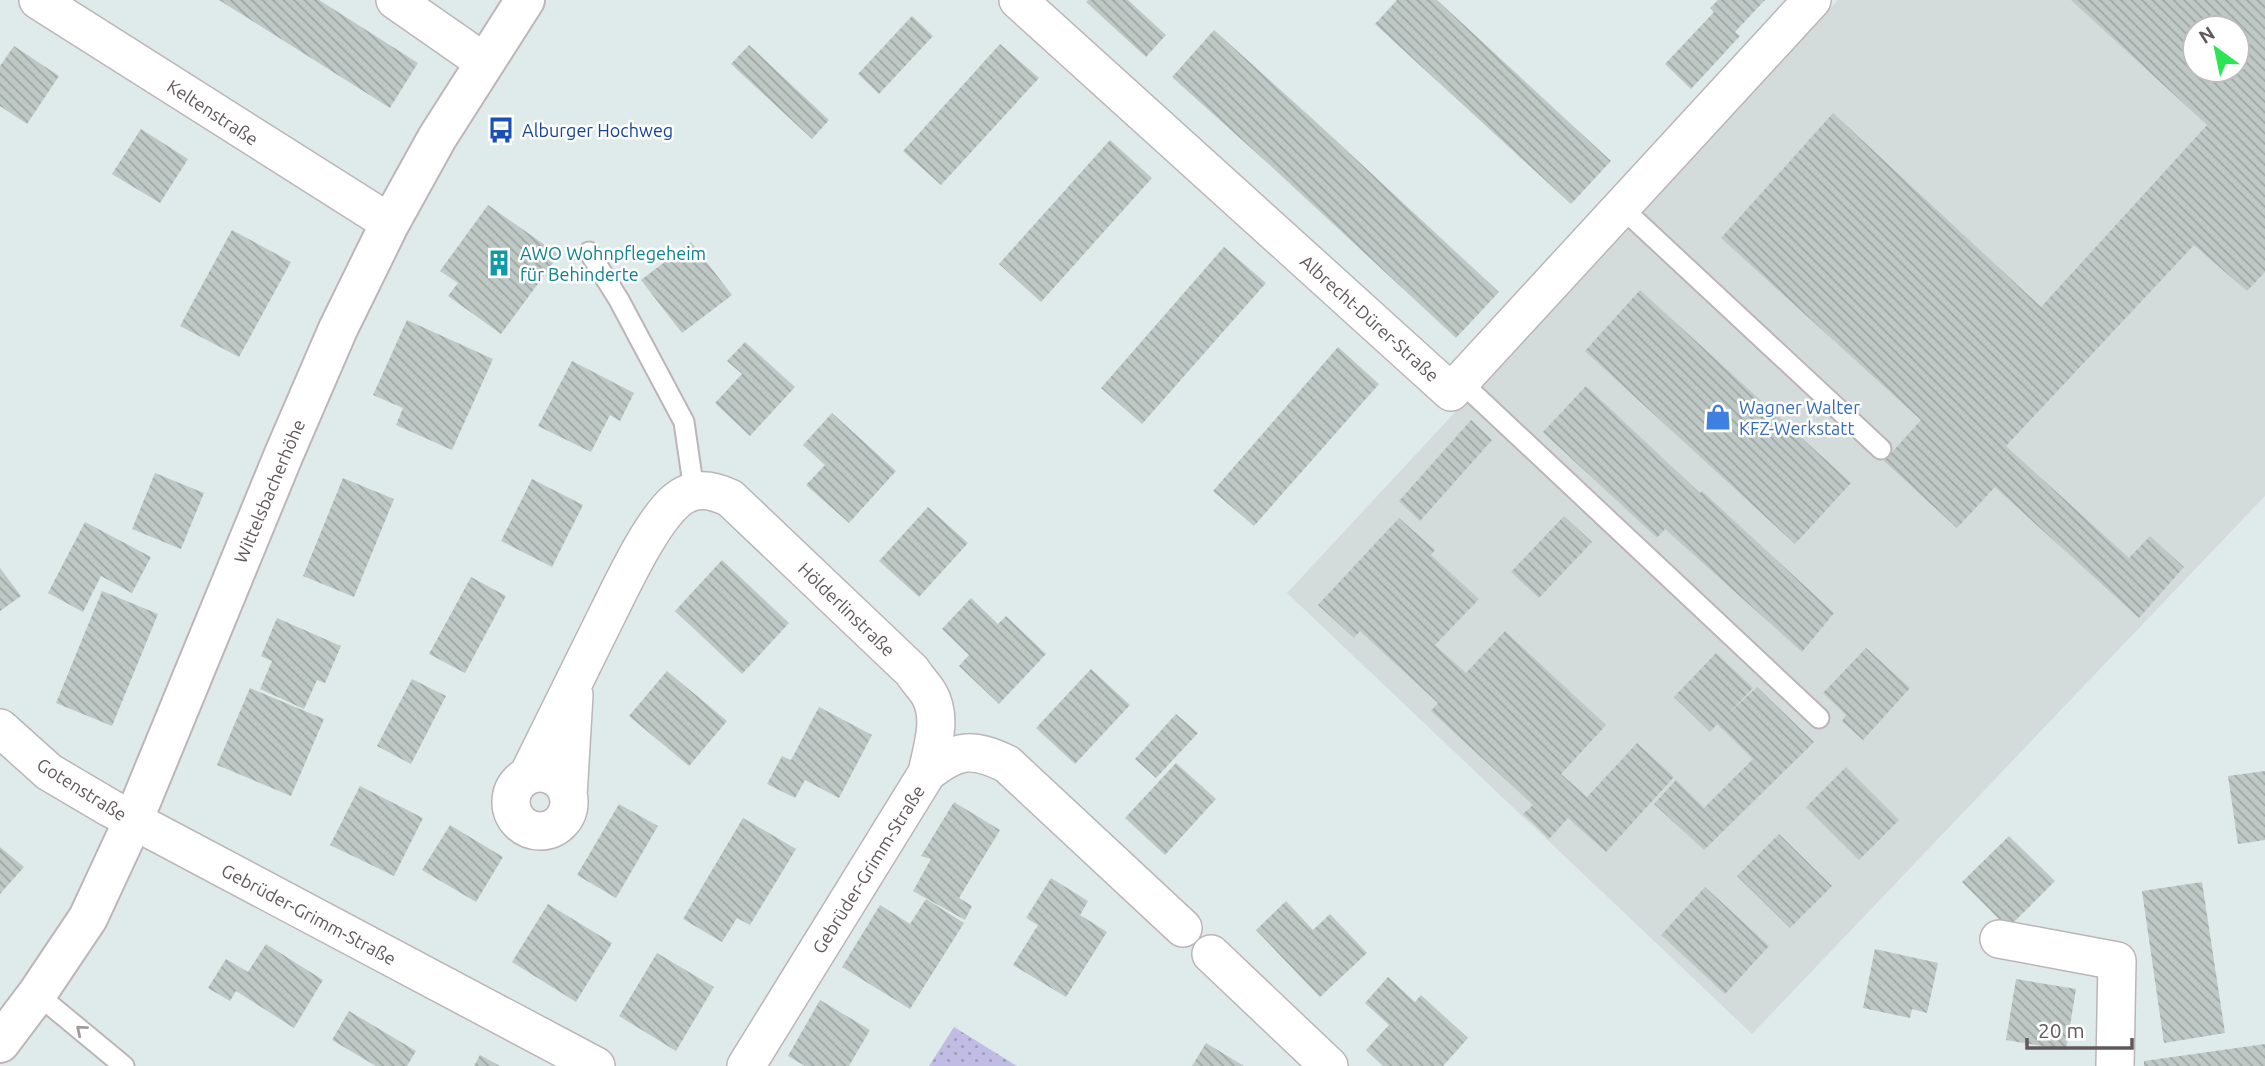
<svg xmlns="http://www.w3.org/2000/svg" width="2265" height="1066" font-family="Ubuntu,sans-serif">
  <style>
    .industrial { fill: #d4dcdb; fill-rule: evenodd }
    .grass { fill: url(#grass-dots) }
    .building { fill: url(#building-back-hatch); fill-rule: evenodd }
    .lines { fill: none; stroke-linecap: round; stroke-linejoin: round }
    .lane-casing { stroke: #bcb5b7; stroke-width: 23 }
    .street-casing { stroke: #bcb5b7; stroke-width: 40 }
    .secondary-casing { stroke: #beb5b8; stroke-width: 42 }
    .lane { stroke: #fff; stroke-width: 19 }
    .street { stroke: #fff; stroke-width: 37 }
    .secondary { stroke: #fff; stroke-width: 38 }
    .oneway { stroke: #a09b9d }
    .labels { text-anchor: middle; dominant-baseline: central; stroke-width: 5; stroke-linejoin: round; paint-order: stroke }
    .street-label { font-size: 18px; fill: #60585b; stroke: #fff }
    .transit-label { font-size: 18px; fill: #164399; stroke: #fff; text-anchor: start }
    .culture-label { font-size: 18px; fill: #0d838f; stroke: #fff; text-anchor: start }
    .shop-label { font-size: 18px; fill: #366cbe; stroke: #fff; text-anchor: start }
  </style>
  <defs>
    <pattern id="grass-dots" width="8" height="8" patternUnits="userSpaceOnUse" patternTransform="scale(1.75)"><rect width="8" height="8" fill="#c1bce3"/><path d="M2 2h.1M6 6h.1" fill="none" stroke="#a09cbb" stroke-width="1.8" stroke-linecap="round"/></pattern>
    <pattern id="building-back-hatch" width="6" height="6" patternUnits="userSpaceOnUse" patternTransform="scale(1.75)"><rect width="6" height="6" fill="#bec9c6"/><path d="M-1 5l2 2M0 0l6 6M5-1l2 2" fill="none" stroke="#9ea6a4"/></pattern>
  </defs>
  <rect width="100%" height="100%" fill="#dfebea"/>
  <path class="industrial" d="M 1838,0 L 2265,0 L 2265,496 L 1752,1034 L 1287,593 ZM 2195,28 L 2237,28 L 2237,70 L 2195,70 Z"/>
  <path class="grass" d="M 954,1027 L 1017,1066 L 929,1066 Z"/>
  <path class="building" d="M 219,0 L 319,0 L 418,63 L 390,108 Z
    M 1088,0 L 1128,0 L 1166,35 L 1146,57 L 1086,2 Z
    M 1397,0 L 1437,0 L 1611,161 L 1571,204 L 1375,24 Z
    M 1718,0 L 1765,0 L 1735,32 L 1740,36 L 1691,89 L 1665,64 L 1714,12 L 1710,8 Z
    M 2071,0 L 2265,0 L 2265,272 L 2247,291 L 2194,245 L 2006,446 L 2129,558 L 2150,536 L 2184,567 L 2139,618 L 1995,487 L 1957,528 L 1884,461 L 1921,420 L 1721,238 L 1833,113 L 2041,307 L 2207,125 ZM 2195,28 L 2237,28 L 2237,70 L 2195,70 Z
    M 912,16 L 933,36 L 879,94 L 858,74 Z
    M 1214,30 L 1316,122 L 1499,292 L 1456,338 L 1273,168 L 1172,77 Z
    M 1000,44 L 1039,78 L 941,185 L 903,151 Z
    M 749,45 L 829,120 L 812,139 L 731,64 Z
    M 14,46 L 59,76 L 27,124 L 0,106 L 0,66 Z
    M 141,129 L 188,159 L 160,203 L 112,174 Z
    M 1110,140 L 1152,178 L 1041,302 L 999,264 Z
    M 488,205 L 559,255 L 501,334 L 448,296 L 458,283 L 440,271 Z
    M 232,230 L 291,262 L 239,357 L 180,326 Z
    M 691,242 L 732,295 L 682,333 L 641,280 Z
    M 1224,247 L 1266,283 L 1142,424 L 1101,388 Z
    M 1640,290 L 1851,483 L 1795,544 L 1585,351 Z
    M 407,320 L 493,359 L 452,450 L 396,425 L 403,408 L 373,395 Z
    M 745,342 L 795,387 L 750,436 L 715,403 L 742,374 L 727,361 Z
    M 1338,347 L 1379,384 L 1254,526 L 1213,491 Z
    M 572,361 L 634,393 L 620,421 L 610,415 L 591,452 L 538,426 Z
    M 1586,386 L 1700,493 L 1702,491 L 1834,613 L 1802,652 L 1665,529 L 1657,538 L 1543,432 Z
    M 832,413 L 896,471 L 849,523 L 806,485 L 825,465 L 803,445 Z
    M 1471,420 L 1492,440 L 1420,521 L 1399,501 Z
    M 155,473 L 204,493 L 181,549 L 132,529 Z
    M 343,478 L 394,499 L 354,597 L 303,576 Z
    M 532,479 L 583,505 L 552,567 L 501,541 Z
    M 928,507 L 968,543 L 919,597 L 879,561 Z
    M 1564,516 L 1592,542 L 1539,598 L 1511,572 Z
    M 1399,518 L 1435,550 L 1431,555 L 1479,599 L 1435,645 L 1466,673 L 1505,631 L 1606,725 L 1561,774 L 1587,797 L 1637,743 L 1674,777 L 1606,852 L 1568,818 L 1549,839 L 1523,814 L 1533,805 L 1431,711 L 1438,703 L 1360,631 L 1354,638 L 1318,605 Z
    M 85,522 L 151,557 L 132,593 L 101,576 L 83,612 L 48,593 Z
    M 722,560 L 789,623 L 742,674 L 675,611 Z
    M 0,568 L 21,596 L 0,611 Z
    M 471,577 L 506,596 L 465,673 L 429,654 Z
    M 102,591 L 158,614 L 112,726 L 56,703 Z
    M 971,598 L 998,624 L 1006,616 L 1046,654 L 999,704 L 959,666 L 969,655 L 942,629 Z
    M 277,618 L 341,646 L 325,683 L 317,680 L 304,709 L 260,689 L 272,661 L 261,656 Z
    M 1866,648 L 1910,688 L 1863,740 L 1842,721 L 1846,715 L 1823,693 Z
    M 1716,653 L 1753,688 L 1728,714 L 1757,687 L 1814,742 L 1704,850 L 1654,804 L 1676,780 L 1704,808 L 1753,759 L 1717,724 L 1710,732 L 1674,697 Z
    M 1091,669 L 1130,705 L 1075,764 L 1036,728 Z
    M 667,671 L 727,721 L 689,766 L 629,716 Z
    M 412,679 L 446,696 L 411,764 L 377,746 Z
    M 250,688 L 324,719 L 291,796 L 217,765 Z
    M 819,707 L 872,735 L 839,798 L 805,780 L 795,798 L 767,784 L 782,756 L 791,760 Z
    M 1176,714 L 1198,733 L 1156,778 L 1135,759 Z
    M 1176,763 L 1216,799 L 1165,855 L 1125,818 Z
    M 1846,767 L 1899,820 L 1859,860 L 1806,807 Z
    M 2265,771 L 2265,840 L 2238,844 L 2228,776 Z
    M 360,786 L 423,818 L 394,876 L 330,845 Z
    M 954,802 L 1000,830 L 959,898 L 972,906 L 965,920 L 913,891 L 931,859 L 921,856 Z
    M 619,804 L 658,826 L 616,898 L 577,875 Z
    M 743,818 L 796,849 L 750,925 L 737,918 L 722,942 L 683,919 Z
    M 450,825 L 503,857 L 476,902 L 422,870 Z
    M 1779,834 L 1832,886 L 1790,928 L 1737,876 Z
    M 2009,836 L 2055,881 L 2008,928 L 1962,882 Z
    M 0,847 L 24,867 L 0,894 Z
    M 1051,878 L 1088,901 L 1080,915 L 1107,932 L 1066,997 L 1013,965 L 1038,925 L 1026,918 Z
    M 2202,882 L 2225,1033 L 2164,1043 L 2142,891 Z
    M 1705,887 L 1769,946 L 1725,994 L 1661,935 Z
    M 926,899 L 964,923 L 910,1009 L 842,967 L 880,905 L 910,924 Z
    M 1286,901 L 1313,930 L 1330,914 L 1367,953 L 1320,997 L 1256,930 Z
    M 548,904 L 612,943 L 576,1002 L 512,962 Z
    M 266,944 L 323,980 L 294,1028 L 236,991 L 230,1001 L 208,988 L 226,959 L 248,972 Z
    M 1875,949 L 1938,963 L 1927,1013 L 1912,1009 L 1910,1018 L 1863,1008 Z
    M 657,953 L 714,987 L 676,1051 L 619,1016 Z
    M 1388,977 L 1415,1002 L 1421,995 L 1468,1038 L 1443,1066 L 1383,1066 L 1366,1050 L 1389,1025 L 1365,1003 Z
    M 2016,979 L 2076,989 L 2066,1050 L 2006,1040 Z
    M 820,1000 L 870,1030 L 849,1066 L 805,1066 L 788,1056 Z
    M 349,1011 L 416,1051 L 407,1066 L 376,1066 L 332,1040 Z
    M 1206,1043 L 1244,1066 L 1192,1066 Z
    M 2265,1044 L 2265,1066 L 2144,1066 L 2144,1061 Z
    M 480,1055 L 500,1066 L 474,1066 Z"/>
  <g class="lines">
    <g class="lane-casing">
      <path id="lane" d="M 1620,206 L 1881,449
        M 589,252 L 619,300 L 684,422 L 694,491
        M 1460,381 L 1819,718
        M 37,994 L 124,1066"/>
    </g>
    <g class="street-casing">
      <path id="street" d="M 38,0 L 390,223
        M 395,0 L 484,62
        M 1018,0 L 1451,392 L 1812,0
        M 0,728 L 49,772 L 110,808 L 596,1066
        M511 802a29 29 0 1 1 58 0a29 29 0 1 1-58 0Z
        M 528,775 C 555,721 582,666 609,611 C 624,581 651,523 676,501 C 693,486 711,489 730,498 L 912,671 C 917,679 924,686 929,694 C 943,718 932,748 927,773
        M 568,796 L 574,695
        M 1999,939 L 2117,961 L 2115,1066
        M 1211,954 L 1329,1066
        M 746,1066 L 927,773 C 957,749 972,747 1007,764 L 1183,928"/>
    </g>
    <g class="secondary-casing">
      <path id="secondary" d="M 0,1043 L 37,994 L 88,918 L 133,821 L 284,454 L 338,329 L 390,223 L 437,138 L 525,0"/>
    </g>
    <use href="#lane" class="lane"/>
    <use href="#street" class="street"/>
    <use href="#secondary" class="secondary"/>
  </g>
  <defs><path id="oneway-chevron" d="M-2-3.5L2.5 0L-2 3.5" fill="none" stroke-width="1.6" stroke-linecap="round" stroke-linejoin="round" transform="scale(1.75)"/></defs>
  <use class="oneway" href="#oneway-chevron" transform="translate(81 1030) rotate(-140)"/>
  <defs>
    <g id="bus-bare" transform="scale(2.1)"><path d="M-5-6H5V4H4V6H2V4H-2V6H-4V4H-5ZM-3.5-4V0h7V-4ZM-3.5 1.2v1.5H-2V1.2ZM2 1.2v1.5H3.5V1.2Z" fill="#1a4fb4" stroke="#fff" stroke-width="2.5" paint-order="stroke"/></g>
    <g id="building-bare" transform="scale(2.1)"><path d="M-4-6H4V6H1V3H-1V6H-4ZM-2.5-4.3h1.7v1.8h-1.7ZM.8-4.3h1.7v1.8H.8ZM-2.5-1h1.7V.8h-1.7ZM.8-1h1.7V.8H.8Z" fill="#0f9aa8" stroke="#fff" stroke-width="2.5" paint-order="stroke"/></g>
    <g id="shop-bare" transform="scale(2.1)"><path d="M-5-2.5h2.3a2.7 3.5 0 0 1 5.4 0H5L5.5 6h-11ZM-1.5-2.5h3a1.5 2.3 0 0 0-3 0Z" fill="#3f7fe0" stroke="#fff" stroke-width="2.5" paint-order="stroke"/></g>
  </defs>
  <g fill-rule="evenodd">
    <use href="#bus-bare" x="501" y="130"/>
    <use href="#building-bare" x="499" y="263"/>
    <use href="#shop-bare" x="1718" y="417"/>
  </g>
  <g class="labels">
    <g class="street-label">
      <text transform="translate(213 112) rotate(33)">Keltenstraße</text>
      <text transform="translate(1370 318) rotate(42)">Albrecht-Dürer-Straße</text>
      <text transform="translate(269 491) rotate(-67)">Wittelsbacherhöhe</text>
      <text transform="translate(847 609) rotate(44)">Hölderlinstraße</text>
      <text transform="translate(82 789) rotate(32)">Gotenstraße</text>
      <text transform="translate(868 869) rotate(-58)">Gebrüder-Grimm-Straße</text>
      <text transform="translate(309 914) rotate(28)">Gebrüder-Grimm-Straße</text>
    </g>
    <g class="transit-label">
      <text x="522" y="130">Alburger Hochweg</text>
    </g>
    <g class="culture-label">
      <text x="520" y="253">AWO Wohnpflegeheim<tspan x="520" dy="21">für Behinderte</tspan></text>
    </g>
    <g class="shop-label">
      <text x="1739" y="407">Wagner Walter<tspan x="1739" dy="21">KFZ-Werkstatt</tspan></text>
    </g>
  </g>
  <g transform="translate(2216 49) rotate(327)"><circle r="33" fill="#ffffff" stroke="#bfbcbd" stroke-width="2"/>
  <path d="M0-5L12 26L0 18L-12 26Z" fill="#2be654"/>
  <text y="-10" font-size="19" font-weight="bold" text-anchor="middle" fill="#60585b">N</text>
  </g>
  <path d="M2027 1038v10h105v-10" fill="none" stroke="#60585b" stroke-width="3.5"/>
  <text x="2038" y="1038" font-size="21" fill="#60585b" stroke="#ffffff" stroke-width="5" paint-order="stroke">20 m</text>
</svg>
